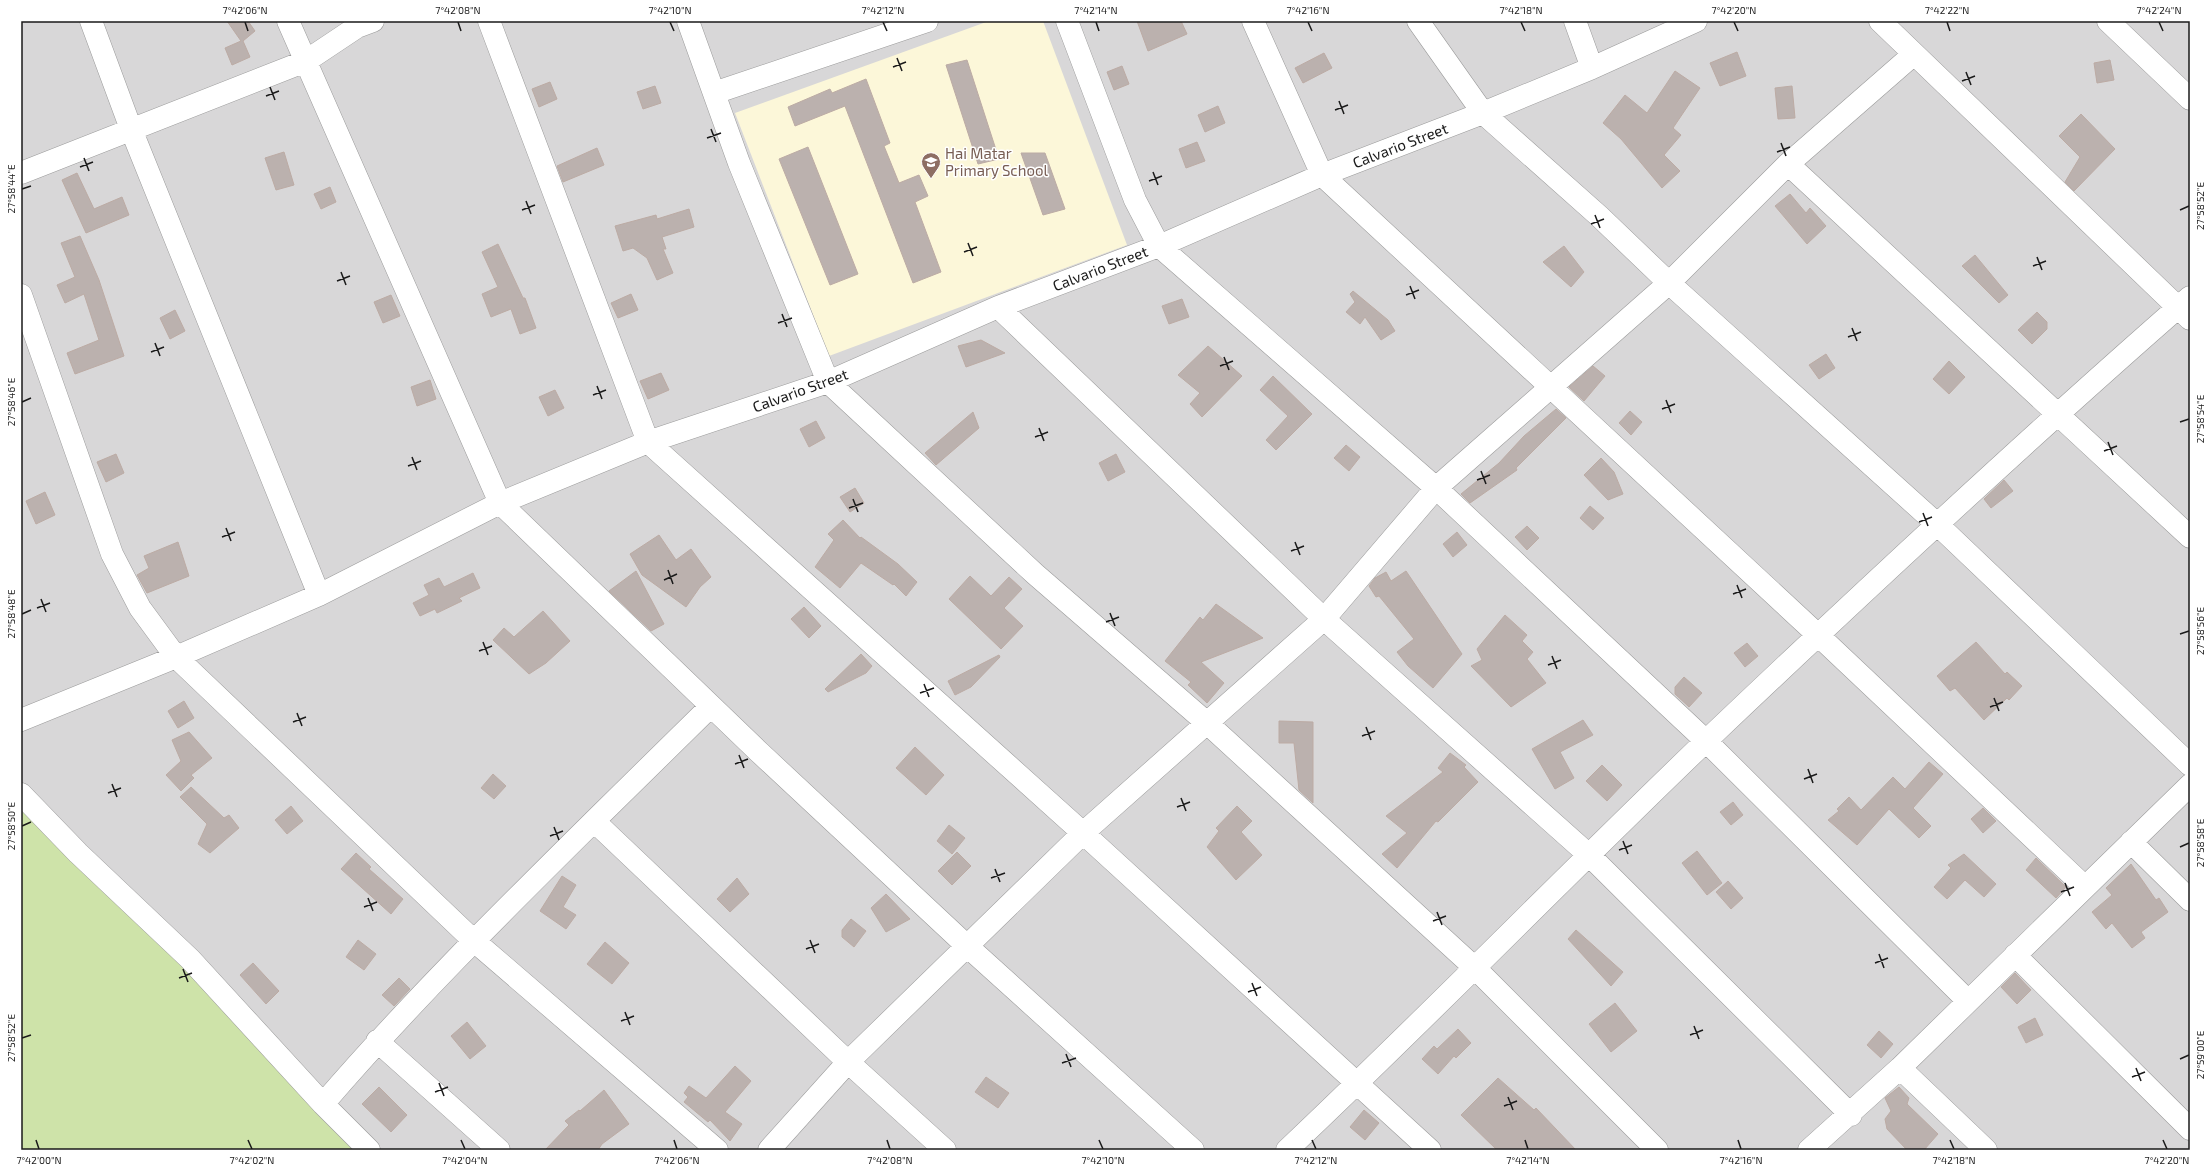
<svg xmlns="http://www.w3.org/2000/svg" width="2211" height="1171" font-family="'Exo 2',sans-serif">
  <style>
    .residential { fill: #d8d7d8 }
    .education { fill: #fcf7d9 }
    .grass { fill: #cee3a9 }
    .building { fill: #bbb1ae; stroke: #bcaba4 }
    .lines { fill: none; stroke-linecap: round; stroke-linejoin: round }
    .street-casing { stroke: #9b9b9b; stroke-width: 23 }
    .street { stroke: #fff; stroke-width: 22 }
    .ticks { fill: none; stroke: #1a1a1a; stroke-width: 1.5 }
    .labels { text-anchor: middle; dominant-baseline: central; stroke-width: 3; stroke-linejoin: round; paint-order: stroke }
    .street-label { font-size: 15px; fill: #1a1a1a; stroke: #fff }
    .education-label { font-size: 15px; fill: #785e54; stroke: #fff; text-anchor: start }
    .neatline { fill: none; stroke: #1a1a1a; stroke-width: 1.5 }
    .ticks-label { font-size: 10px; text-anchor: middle; fill: #1a1a1a }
  </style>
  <rect width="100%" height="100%" fill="#ebe6e1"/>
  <path class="residential" d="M 21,21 L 2190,21 L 2190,1150 L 374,1150 L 21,796 Z"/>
  <path class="education" d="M 989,21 L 1043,21 L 1127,245 L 829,356 L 735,113 Z"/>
  <path class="grass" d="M 21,796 L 374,1150 L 21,1150 Z"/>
  <path class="building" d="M 227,21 L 248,21 L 255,31 L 243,41 L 250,57 L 232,65 L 225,48 L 241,41 Z
    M 1137,21 L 1181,21 L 1187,34 L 1148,51 Z
    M 1737,52 L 1746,76 L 1720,86 L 1710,63 Z
    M 1324,53 L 1332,68 L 1303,83 L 1295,68 Z
    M 967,60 L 999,159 L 978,164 L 946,65 Z
    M 2110,60 L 2114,80 L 2097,83 L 2094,63 Z
    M 1122,66 L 1129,84 L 1114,90 L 1107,72 Z
    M 1675,71 L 1700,88 L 1673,128 L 1681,135 L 1664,155 L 1680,171 L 1662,188 L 1621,139 L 1603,123 L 1625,95 L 1647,113 Z
    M 866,79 L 890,143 L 884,146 L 899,183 L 919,175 L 928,196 L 915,202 L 941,272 L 913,283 L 845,106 L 795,126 L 788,107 L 830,89 L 832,93 Z
    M 550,82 L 557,99 L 539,107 L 532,89 Z
    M 655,86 L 661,103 L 643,109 L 637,92 Z
    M 1792,86 L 1795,118 L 1778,119 L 1775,88 Z
    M 1218,106 L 1225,123 L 1205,132 L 1198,115 Z
    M 2081,114 L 2115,149 L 2074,191 L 2065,182 L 2080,157 L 2059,136 Z
    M 1197,142 L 1205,161 L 1186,168 L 1179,149 Z
    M 808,147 L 858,274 L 830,285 L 779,159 Z
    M 597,148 L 604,165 L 563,182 L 557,166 Z
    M 284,152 L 294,185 L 276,190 L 265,158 Z
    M 1021,153 L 1045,153 L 1065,209 L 1043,215 Z
    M 77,173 L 94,209 L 122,197 L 129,215 L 86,233 L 62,180 Z
    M 330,187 L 336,202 L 321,209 L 314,194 Z
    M 1790,194 L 1806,213 L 1810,208 L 1826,226 L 1807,244 L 1775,206 Z
    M 689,209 L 694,227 L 662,237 L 666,249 L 663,249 L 673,273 L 657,280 L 647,258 L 633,248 L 623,251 L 615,226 L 656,215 L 657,219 Z
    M 80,236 L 99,280 L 124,356 L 75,374 L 67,353 L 99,340 L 84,294 L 65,303 L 57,285 L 75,277 L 61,243 Z
    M 498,244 L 523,298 L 525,298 L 536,328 L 520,334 L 511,309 L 491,317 L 482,294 L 498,287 L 482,252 Z
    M 1564,246 L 1584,272 L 1571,287 L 1543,262 Z
    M 1975,255 L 2008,295 L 1999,303 L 1962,266 Z
    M 1353,291 L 1388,320 L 1395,331 L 1381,340 L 1365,317 L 1360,324 L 1346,312 L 1355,302 L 1350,294 Z
    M 631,294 L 638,310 L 618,318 L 611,303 Z
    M 391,295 L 400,316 L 383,323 L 374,302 Z
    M 1182,299 L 1189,317 L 1169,324 L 1162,306 Z
    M 175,310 L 185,331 L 170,339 L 160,318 Z
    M 2037,312 L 2047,322 L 2047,329 L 2032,344 L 2018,330 Z
    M 981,340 L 1005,353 L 966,367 L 958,346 Z
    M 1208,346 L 1242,376 L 1202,417 L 1190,404 L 1200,393 L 1178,375 Z
    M 1826,354 L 1835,368 L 1819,379 L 1809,365 Z
    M 1949,361 L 1965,377 L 1949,394 L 1933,379 Z
    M 1593,366 L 1605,376 L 1584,401 L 1569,387 Z
    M 661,373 L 669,390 L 648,399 L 640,381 Z
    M 1273,376 L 1312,414 L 1276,450 L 1266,440 L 1288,416 L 1260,390 Z
    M 430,380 L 436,399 L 417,406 L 411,387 Z
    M 555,390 L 564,408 L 548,416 L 539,397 Z
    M 1556,409 L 1566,418 L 1516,468 L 1517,470 L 1470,503 L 1461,494 L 1499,463 L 1524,436 Z
    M 1630,411 L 1642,422 L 1631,435 L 1619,423 Z
    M 973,412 L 979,428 L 936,465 L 925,453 Z
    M 816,421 L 825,438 L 809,447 L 800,429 Z
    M 1346,445 L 1360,457 L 1349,471 L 1334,458 Z
    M 116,454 L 124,473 L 106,482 L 97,462 Z
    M 1116,454 L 1125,472 L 1108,481 L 1099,463 Z
    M 1601,458 L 1614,472 L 1623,494 L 1608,500 L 1584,475 Z
    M 2004,480 L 2013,491 L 1991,508 L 1984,499 Z
    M 855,488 L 864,503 L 850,512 L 840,497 Z
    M 45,492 L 55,515 L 36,524 L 26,501 Z
    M 1590,506 L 1604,518 L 1593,530 L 1580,518 Z
    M 843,520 L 860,538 L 861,537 L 898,564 L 917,582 L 906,596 L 894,584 L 893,585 L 861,563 L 840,588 L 815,567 L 834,540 L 828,534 Z
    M 1527,526 L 1539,538 L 1527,550 L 1515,537 Z
    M 1457,532 L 1467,545 L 1453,557 L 1443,544 Z
    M 659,535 L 676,560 L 691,549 L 711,577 L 700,587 L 686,607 L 642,575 L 630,554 Z
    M 178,542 L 189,576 L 147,593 L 137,575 L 149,568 L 144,556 Z
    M 636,571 L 664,624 L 651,631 L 609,591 Z
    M 1406,571 L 1462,654 L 1433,688 L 1408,666 L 1397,652 L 1414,639 L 1379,596 L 1376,597 L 1369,586 L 1375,578 L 1386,572 L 1391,581 Z
    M 473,573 L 480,588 L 459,598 L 462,601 L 437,613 L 435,609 L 420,616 L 413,603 L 429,595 L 424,585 L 439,578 L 444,587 Z
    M 970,576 L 991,596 L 1009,577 L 1022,589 L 1004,608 L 1023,626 L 1001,649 L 949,599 Z
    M 1216,604 L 1263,638 L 1201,662 L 1224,683 L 1207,703 L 1188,685 L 1191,682 L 1165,661 L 1200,617 L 1203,620 Z
    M 804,607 L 821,626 L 809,638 L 791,619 Z
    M 543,611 L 570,641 L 546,663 L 529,674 L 493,640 L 504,628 L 514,637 Z
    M 1505,615 L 1527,635 L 1522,641 L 1533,652 L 1527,659 L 1546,683 L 1511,707 L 1471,666 L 1482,660 L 1477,649 Z
    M 1976,642 L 2005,674 L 2007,672 L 2022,686 L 2009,700 L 2007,698 L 1984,720 L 1955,688 L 1950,691 L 1937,676 Z
    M 1747,643 L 1758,656 L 1745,667 L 1734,653 Z
    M 861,654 L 872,666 L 866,673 L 828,692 L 825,689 Z
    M 999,655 L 1000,657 L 971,687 L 955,695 L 948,681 Z
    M 1684,677 L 1702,693 L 1689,707 L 1675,694 L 1675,687 Z
    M 184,701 L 194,718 L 178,728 L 168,711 Z
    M 1583,720 L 1593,735 L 1560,752 L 1574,778 L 1555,789 L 1532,749 Z
    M 1279,721 L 1313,722 L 1313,803 L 1299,790 L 1294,743 L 1279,743 Z
    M 189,732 L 212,758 L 191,775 L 194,778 L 181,791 L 166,775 L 181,761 L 172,740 Z
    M 915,747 L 944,775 L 926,795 L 896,768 Z
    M 1450,753 L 1466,765 L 1464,767 L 1478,782 L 1438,822 L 1436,821 L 1397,868 L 1382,854 L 1407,833 L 1386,816 L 1443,772 L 1438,768 Z
    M 1929,762 L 1943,774 L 1913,808 L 1931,826 L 1919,838 L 1889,809 L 1857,845 L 1828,820 L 1839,811 L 1837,809 L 1849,797 L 1861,810 L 1893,777 L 1905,789 Z
    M 1602,765 L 1622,785 L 1607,801 L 1586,781 Z
    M 493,774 L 506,786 L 494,799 L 481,788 Z
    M 191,787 L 224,818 L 229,815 L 239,828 L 210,853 L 198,844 L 207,824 L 180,797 Z
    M 1733,802 L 1743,815 L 1731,825 L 1720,812 Z
    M 291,806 L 303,821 L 287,834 L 275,820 Z
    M 1237,806 L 1252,821 L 1241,832 L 1262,855 L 1236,880 L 1207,847 L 1219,831 L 1216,828 Z
    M 1983,808 L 1996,821 L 1983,833 L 1971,819 Z
    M 949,825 L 965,838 L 952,854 L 937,841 Z
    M 1697,851 L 1722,883 L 1707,895 L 1682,863 Z
    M 957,852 L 971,866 L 952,885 L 938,871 Z
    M 356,853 L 371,867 L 369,869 L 403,899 L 391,914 L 341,869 Z
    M 1964,854 L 1996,884 L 1984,897 L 1965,880 L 1947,899 L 1934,887 L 1951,868 L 1948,865 Z
    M 2036,858 L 2066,887 L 2056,898 L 2026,870 Z
    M 2131,864 L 2156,900 L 2159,898 L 2168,912 L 2141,932 L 2145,938 L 2132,948 L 2112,923 L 2106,929 L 2092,912 L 2112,895 L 2106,888 Z
    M 562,876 L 576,885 L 563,907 L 576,915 L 566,929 L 540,911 Z
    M 737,878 L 749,894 L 730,912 L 717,899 Z
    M 1728,881 L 1743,898 L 1731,909 L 1716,892 Z
    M 886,894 L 910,919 L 886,932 L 871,908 Z
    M 851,919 L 866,931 L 854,947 L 842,937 L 842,930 Z
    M 1576,930 L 1623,972 L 1611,986 L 1568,939 Z
    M 358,940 L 376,954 L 364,970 L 346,957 Z
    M 605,942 L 629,963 L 612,984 L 587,964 Z
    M 253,963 L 279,991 L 266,1004 L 240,975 Z
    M 2015,973 L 2031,990 L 2017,1004 L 2001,987 Z
    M 399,978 L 410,989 L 394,1006 L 382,995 Z
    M 1615,1003 L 1637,1031 L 1611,1052 L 1589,1024 Z
    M 2035,1018 L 2043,1035 L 2026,1043 L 2018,1027 Z
    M 467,1022 L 486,1046 L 470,1059 L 451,1036 Z
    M 1458,1029 L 1471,1043 L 1456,1058 L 1454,1056 L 1438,1074 L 1422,1059 L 1434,1046 L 1437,1049 Z
    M 1879,1031 L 1893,1044 L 1881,1058 L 1867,1045 Z
    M 735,1066 L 751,1081 L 725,1112 L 742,1124 L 730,1141 L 710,1120 L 708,1122 L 684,1102 L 688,1097 L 684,1093 L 689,1086 L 706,1098 Z
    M 986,1077 L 1009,1093 L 998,1108 L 975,1092 Z
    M 1498,1078 L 1534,1110 L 1536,1108 L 1576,1150 L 1497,1150 L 1461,1115 Z
    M 379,1087 L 407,1115 L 391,1132 L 362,1104 Z
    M 1899,1087 L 1909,1098 L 1907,1104 L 1938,1134 L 1924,1150 L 1907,1150 L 1887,1129 L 1885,1119 L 1891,1111 L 1885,1098 Z
    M 604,1090 L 629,1124 L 602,1144 L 598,1150 L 545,1150 L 569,1125 L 565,1121 L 579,1110 L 580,1111 Z
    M 1364,1110 L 1379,1123 L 1365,1140 L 1350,1127 Z"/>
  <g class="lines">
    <g class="street-casing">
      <path id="street" d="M 91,21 L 131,129 L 319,595
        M 288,21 L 500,503 L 759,752 L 967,946 L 1193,1150
        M 489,21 L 648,442 L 1083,833 L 1430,1150
        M 688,21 L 739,163 L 828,382 L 1035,574 L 1207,723 L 1475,968 L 1657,1150
        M 1067,21 L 1135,200 L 1159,246 L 1436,488 L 1706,741 L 1968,1001
        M 1253,21 L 1322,175 L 1819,636 L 2085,887
        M 1418,21 L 1483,113 L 1599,216 L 1669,283 L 1938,525 L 2190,765
        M 1575,21 L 1592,68
        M 1880,21 L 2190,319
        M 2108,21 L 2190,99
        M 714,93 L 927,21
        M 1788,164 L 2190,537
        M 21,173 L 306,61 L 357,27 L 373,21
        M 21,295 L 112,554 L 140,608 L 176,657 L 473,940 L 717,1150
        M 998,307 L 1324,619 L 1590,856 L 1851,1115
        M 21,720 L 176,657 L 319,595 L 500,503 L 648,442 L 828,382 L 998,307 L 1159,246 L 1322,175 L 1483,113 L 1592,68 L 1696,21
        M 21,794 L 78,853 L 190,959 L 323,1104 L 369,1150
        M 594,821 L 711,706
        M 2131,842 L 2190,900
        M 2015,955 L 2190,1129
        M 377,1041 L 499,1150
        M 1900,1068 L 1986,1150
        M 323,1104 C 409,1004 501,913 594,821 L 848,1062 L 945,1150
        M 769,1150 L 848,1062 L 1083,833 L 1324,619 L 1436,488 L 1669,283 L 1788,164 L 1914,54
        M 1287,1150 C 1429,1016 1566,875 1707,740 C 1865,590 2026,440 2190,297
        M 1809,1150 L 1900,1068 L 2190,785"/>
    </g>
    <use href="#street" class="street"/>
  </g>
  <path class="ticks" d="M 245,22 L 248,31M 458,22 L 461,31M 670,22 L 674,31M 883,22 L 887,31M 1096,22 L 1099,31M 1308,22 L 1312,31M 1521,22 L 1525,31M 1734,22 L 1738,31M 1947,22 L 1950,31M 2159,22 L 2163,31M 897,58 L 902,71M 893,67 L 906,62M 1966,72 L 1971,85M 1962,81 L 1975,76M 270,87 L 275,100M 266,96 L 279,91M 1339,101 L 1344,114M 1335,110 L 1348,105M 711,129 L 716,142M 707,138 L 721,133M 1781,143 L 1786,156M 1777,152 L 1790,147M 84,158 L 89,171M 80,167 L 93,162M 1153,172 L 1158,185M 1149,181 L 1162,176M 22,189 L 31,186M 526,201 L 531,214M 522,210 L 535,205M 2180,210 L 2189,206M 1595,215 L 1600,228M 1591,224 L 1604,219M 968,243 L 973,256M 964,252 L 977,247M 2037,257 L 2042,270M 2033,266 L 2046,261M 341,272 L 346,285M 337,281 L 350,276M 1410,286 L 1415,299M 1406,295 L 1419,290M 782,314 L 787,327M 778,323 L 792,318M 1852,328 L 1857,341M 1848,337 L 1861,332M 155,343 L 160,356M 151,352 L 164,347M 1224,357 L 1229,370M 1220,366 L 1233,361M 597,386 L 602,399M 593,395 L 606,390M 1666,400 L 1671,413M 22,402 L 31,398M 1662,409 L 1675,404M 2180,422 L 2189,419M 1039,428 L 1044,441M 1035,437 L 1048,432M 2108,442 L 2113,455M 2104,451 L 2117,446M 412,457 L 417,470M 408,466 L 421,461M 1481,471 L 1486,484M 1477,480 L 1490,475M 853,499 L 858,512M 849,508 L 863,503M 1923,513 L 1928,526M 1919,522 L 1932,517M 226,528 L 231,541M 222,537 L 235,532M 1295,542 L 1300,555M 1291,551 L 1304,546M 668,570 L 673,584M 664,580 L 677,574M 1737,585 L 1742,598M 1733,594 L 1746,589M 41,599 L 46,612M 37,608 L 50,603M 1110,613 L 1115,626M 22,614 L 31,610M 1106,622 L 1119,617M 2180,634 L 2189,631M 483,642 L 488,655M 479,651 L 492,646M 1552,656 L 1557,669M 1548,665 L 1561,660M 924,684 L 929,697M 920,693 L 934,688M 1994,698 L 1999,711M 1990,707 L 2003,702M 297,713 L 302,726M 293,722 L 306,717M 1366,727 L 1371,740M 1362,736 L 1375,731M 739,755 L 744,768M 735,764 L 748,759M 1808,769 L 1813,783M 1804,779 L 1817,774M 112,784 L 117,797M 108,793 L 121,788M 1181,798 L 1186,811M 1177,807 L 1190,802M 22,826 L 31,822M 554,827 L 559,840M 550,836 L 563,831M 1623,841 L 1628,854M 2180,847 L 2189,843M 1619,850 L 1632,845M 995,869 L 1000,882M 991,878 L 1005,873M 2065,883 L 2070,896M 2061,892 L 2074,887M 368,898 L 373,911M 364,907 L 377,902M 1437,912 L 1442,925M 1433,921 L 1446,916M 810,940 L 815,953M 806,949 L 819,944M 1879,954 L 1884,968M 1875,963 L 1888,958M 183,969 L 188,982M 179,978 L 192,973M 1252,983 L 1257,996M 1248,992 L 1261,987M 625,1012 L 630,1025M 621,1021 L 634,1016M 1694,1026 L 1699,1039M 1690,1035 L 1703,1030M 22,1038 L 31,1035M 1066,1054 L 1071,1067M 2180,1059 L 2189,1055M 1062,1063 L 1076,1058M 2136,1068 L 2141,1081M 2132,1077 L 2145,1072M 439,1083 L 444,1096M 435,1092 L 448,1087M 1508,1097 L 1513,1110M 1504,1106 L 1517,1101M 36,1140 L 39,1149M 248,1140 L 252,1149M 461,1140 L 465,1149M 674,1140 L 677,1149M 887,1140 L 890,1149M 1099,1140 L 1103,1149M 1312,1140 L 1316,1149M 1525,1140 L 1528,1149M 1738,1140 L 1741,1149M 1950,1140 L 1954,1149M 2163,1140 L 2167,1149"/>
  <defs>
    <g id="school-pin" transform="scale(1)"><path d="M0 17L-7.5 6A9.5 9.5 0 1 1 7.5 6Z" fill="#8d6e63" stroke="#fff"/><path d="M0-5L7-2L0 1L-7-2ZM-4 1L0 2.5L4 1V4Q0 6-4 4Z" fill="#fff"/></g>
  </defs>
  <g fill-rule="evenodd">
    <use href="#school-pin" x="931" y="162"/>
  </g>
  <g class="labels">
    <g class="street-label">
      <text transform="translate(1400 145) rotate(-21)">Calvario Street</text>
      <text transform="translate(1100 268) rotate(-21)">Calvario Street</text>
      <text transform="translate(800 390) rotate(-20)">Calvario Street</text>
    </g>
    <g class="education-label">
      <text x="945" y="153">Hai Matar<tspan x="945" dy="17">Primary School</tspan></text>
    </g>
  </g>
  <rect width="2211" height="1171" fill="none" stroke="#ffffff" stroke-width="44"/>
  <rect x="22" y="22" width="2167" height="1127" class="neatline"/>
  <g class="ticks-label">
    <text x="245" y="14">7°42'06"N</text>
    <text x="458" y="14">7°42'08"N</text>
    <text x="670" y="14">7°42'10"N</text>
    <text x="883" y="14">7°42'12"N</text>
    <text x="1096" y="14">7°42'14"N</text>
    <text x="1308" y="14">7°42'16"N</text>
    <text x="1521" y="14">7°42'18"N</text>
    <text x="1734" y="14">7°42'20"N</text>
    <text x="1947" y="14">7°42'22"N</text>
    <text x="2159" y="14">7°42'24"N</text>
    <text transform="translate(11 189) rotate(-90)" y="4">27°58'44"E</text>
    <text transform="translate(2200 206) rotate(-90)" y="4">27°58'52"E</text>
    <text transform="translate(11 402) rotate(-90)" y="4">27°58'46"E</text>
    <text transform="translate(2200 419) rotate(-90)" y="4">27°58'54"E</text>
    <text transform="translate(11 614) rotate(-90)" y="4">27°58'48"E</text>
    <text transform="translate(2200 631) rotate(-90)" y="4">27°58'56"E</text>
    <text transform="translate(11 826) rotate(-90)" y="4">27°58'50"E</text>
    <text transform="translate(2200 843) rotate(-90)" y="4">27°58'58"E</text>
    <text transform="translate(11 1038) rotate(-90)" y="4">27°58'52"E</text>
    <text transform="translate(2200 1055) rotate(-90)" y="4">27°59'00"E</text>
    <text x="39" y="1164">7°42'00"N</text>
    <text x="252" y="1164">7°42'02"N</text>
    <text x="465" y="1164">7°42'04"N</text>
    <text x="677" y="1164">7°42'06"N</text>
    <text x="890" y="1164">7°42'08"N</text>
    <text x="1103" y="1164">7°42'10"N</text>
    <text x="1316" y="1164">7°42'12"N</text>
    <text x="1528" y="1164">7°42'14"N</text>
    <text x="1741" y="1164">7°42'16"N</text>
    <text x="1954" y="1164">7°42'18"N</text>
    <text x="2167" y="1164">7°42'20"N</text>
  </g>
</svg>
